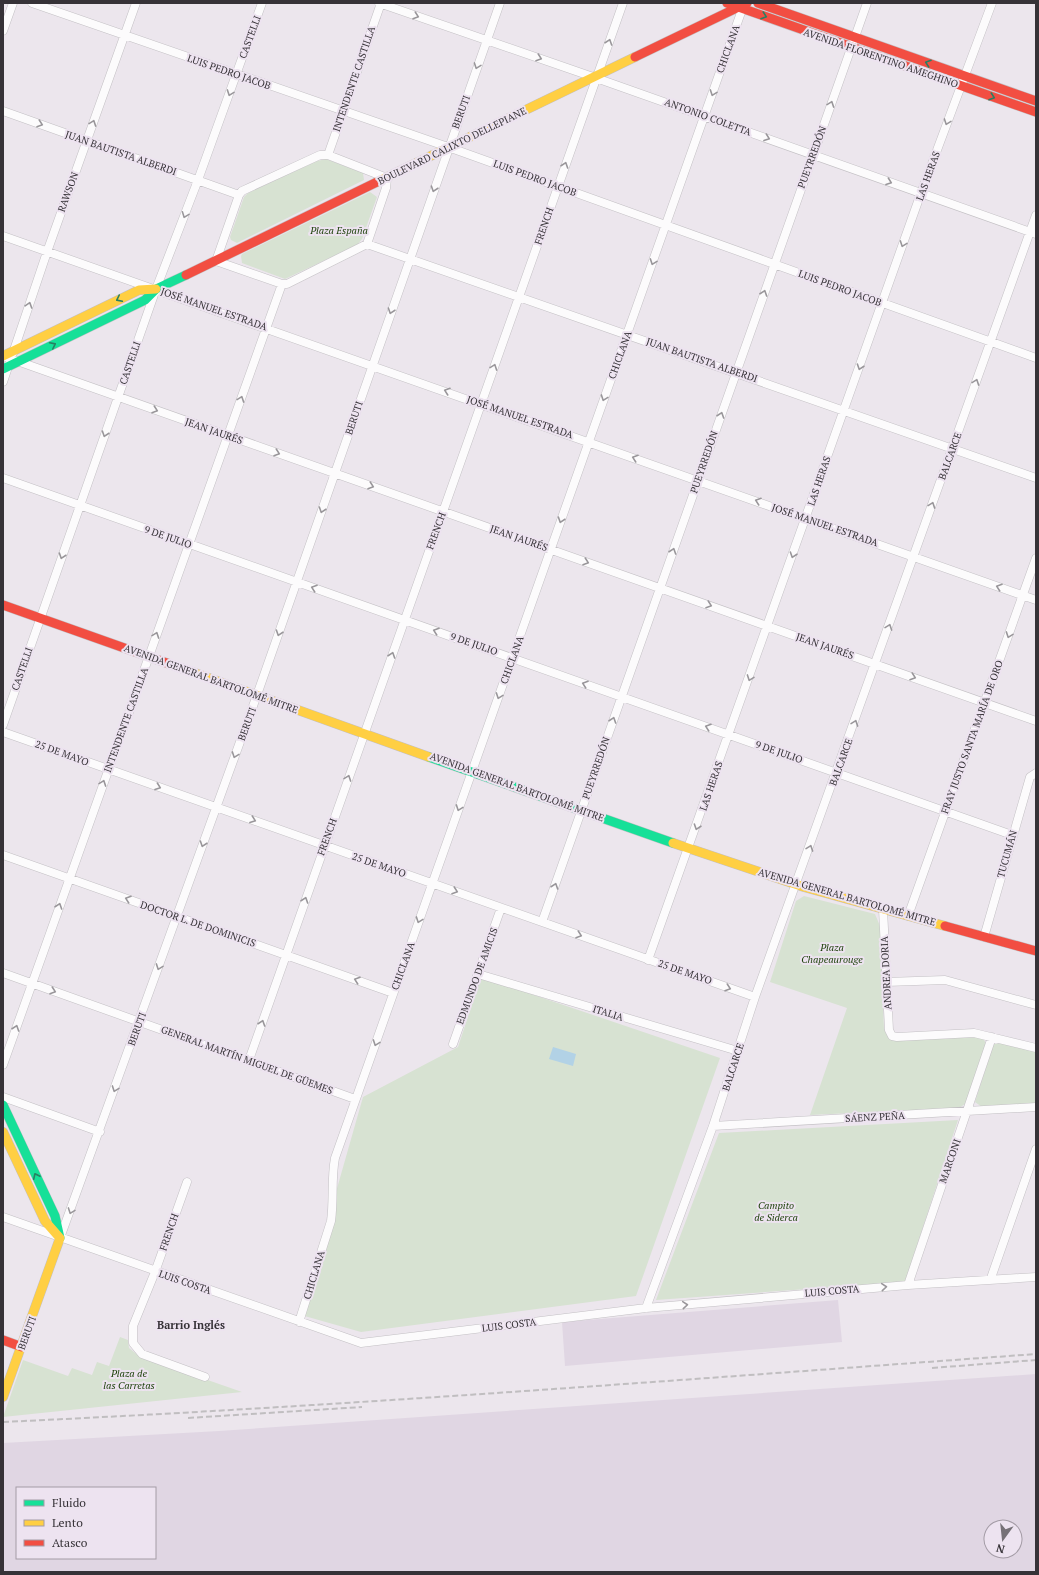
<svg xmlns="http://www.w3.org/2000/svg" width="1039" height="1575" font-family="'PT Serif',serif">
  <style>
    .built { fill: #e0d6e3; fill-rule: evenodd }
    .green { fill: #d7e2d2 }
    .water { fill: #b2d2e6 }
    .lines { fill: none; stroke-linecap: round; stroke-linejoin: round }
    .street-casing { stroke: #c3c0c4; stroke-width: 9 }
    .fast-casing { stroke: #c3c0c4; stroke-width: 10 }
    .slow-casing { stroke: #c3c0c4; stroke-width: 10 }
    .jam-casing { stroke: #c3c0c4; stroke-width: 10 }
    .street { stroke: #fcfbfc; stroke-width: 8 }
    .fast { stroke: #16e098; stroke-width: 9 }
    .slow { stroke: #ffcf43; stroke-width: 9 }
    .jam { stroke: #f24e42; stroke-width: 9 }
    .rail { stroke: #c0bec0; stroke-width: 2; stroke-dasharray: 6 3; stroke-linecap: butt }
    .oneway { stroke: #99969a }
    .oneway2 { stroke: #288063 }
    .labels { text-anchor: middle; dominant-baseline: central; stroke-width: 4; stroke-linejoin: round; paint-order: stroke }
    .street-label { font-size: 10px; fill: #363237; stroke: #ede3f0 }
    .park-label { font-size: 10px; font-style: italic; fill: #1a3f07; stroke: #ede3f0 }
    .neighbourhood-label { font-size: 11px; font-weight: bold; fill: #363237; stroke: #ede3f0 }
  </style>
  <rect width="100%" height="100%" fill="#ece6ed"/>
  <path class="built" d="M 838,1300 L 842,1342 L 565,1366 L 562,1322 Z
    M 1036,1374 L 1036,1572 L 3,1572 L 3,1443 L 219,1431 ZM 17,1488 L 155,1488 L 155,1558 L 17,1558 ZM 991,1527 L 1015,1527 L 1015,1551 L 991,1551 Z"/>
  <path class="green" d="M 326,159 L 363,173 L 364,180 L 237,243 L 231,240 L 230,237 L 244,197 L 248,193 L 317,161 Z
    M 370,192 L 377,197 L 362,239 L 357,245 L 285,279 L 242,263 L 241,256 L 242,254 Z
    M 804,896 L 875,914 L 880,926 L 884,1029 L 891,1039 L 973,1036 C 980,1037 984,1037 986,1044 L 968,1102 L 959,1108 L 810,1115 L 847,1008 L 770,982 L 796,901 Z
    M 481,977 L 720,1058 L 636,1296 L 361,1332 L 301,1315 L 363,1097 L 458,1047 Z
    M 1001,1043 L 1036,1052 L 1036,1104 L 982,1107 L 975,1102 L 992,1048 L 994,1044 Z
    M 958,1120 L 905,1282 L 656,1300 L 719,1133 Z
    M 120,1337 L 128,1340 L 129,1348 L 139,1356 L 242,1392 L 3,1417 L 23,1360 L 68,1376 L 72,1368 L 92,1375 L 97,1362 L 109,1366 Z"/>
  <path class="water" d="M 553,1047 L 576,1054 L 573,1066 L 549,1059 Z"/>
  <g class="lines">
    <g class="street-casing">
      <path id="street" d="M 32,3 L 448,147 L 1036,358
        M 379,3 L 596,78 L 1036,234
        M 3,31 L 13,3
        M 3,111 L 239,195
        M 320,155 L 328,155 L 387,178 L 386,188 L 367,244 L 287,284 L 282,284 L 216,261 L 239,195 L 242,191 Z
        M 328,155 L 381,3
        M 3,236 L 1036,600
        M 367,244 L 1036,478
        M 13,353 L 47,252 L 136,3
        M 3,356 L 1036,721
        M 3,382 L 9,364
        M 3,478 L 1012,835
        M 3,725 L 156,289 L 198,180 L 262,3
        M 3,732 L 755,997
        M 3,855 L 393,993
        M 883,909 L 889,1030 L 892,1036 L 897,1037 L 974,1033 L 1036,1048
        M 908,916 L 1036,558
        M 542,922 L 867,3
        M 984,937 L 1030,777 L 1036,773
        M 648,960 L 921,193 L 992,3
        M 3,973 L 355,1099
        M 478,974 L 738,1051
        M 886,982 L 945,980 L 1036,1005
        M 453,1044 L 501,908
        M 249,1060 L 623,3
        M 3,1065 L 282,284
        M 3,1097 L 100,1132
        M 713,1126 L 1036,1107
        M 187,1182 L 155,1272 L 133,1326 L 133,1343 L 142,1354 L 205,1377
        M 3,1217 L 361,1343 L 646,1308 L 908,1285 L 1036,1277
        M 60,1238 L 257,695 L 500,3
        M 991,1278 L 1036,1149
        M 908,1285 L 992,1037
        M 646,1308 L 713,1126 L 755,997 L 1036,215
        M 299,1322 L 331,1221 C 334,1200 331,1179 335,1158 L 744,4"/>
    </g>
    <g class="fast-casing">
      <path id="fast" d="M 3,369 L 145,300 L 156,289 L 186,275
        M 429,757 L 673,843
        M 3,1105 L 55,1216 L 60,1238"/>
    </g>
    <g class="slow-casing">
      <path id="slow" d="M 377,182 L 635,57
        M 3,356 L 139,290 L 156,289
        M 192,672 L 429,757
        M 673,843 L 804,887 L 945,926
        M 3,1132 L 45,1221 L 59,1237
        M 3,1397 L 60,1238"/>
    </g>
    <g class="jam-casing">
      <path id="jam" d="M 727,3 L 1036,112
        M 758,3 L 1036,101
        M 635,57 L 747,3
        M 186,275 L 377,182
        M 3,605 L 192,672
        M 945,926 L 1036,951
        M 3,1340 L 22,1347"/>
    </g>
    <use href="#street" class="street"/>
    <use href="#fast" class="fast"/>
    <use href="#slow" class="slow"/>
    <use href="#jam" class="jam"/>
    <path class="rail" d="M 932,1368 L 1036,1360
      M 188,1418 L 362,1407
      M 3,1422 C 348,1406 692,1379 1036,1354"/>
  </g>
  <defs><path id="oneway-chevron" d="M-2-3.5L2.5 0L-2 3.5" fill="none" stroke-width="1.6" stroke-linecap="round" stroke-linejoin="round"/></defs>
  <g class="oneway">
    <use href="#oneway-chevron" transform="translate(416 16) rotate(19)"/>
    <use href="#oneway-chevron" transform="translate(609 42) rotate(-71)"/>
    <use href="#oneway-chevron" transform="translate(539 58) rotate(19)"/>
    <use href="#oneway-chevron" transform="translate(477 66) rotate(110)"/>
    <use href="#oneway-chevron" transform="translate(230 93) rotate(110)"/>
    <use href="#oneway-chevron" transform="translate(713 93) rotate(110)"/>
    <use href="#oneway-chevron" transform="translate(831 104) rotate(-70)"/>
    <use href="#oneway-chevron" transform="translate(947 122) rotate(110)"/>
    <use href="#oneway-chevron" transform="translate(93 123) rotate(-70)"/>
    <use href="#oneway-chevron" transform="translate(40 124) rotate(19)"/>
    <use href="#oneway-chevron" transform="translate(767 138) rotate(20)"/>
    <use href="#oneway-chevron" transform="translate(565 165) rotate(-71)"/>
    <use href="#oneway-chevron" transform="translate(889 182) rotate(20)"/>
    <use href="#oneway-chevron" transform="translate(434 189) rotate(109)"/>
    <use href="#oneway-chevron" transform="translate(185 215) rotate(111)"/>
    <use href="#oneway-chevron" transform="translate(903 244) rotate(110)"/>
    <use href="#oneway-chevron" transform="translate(653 262) rotate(110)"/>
    <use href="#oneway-chevron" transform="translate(764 293) rotate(-71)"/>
    <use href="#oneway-chevron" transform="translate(29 305) rotate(-72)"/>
    <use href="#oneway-chevron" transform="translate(391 311) rotate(109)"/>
    <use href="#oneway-chevron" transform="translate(494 367) rotate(-70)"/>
    <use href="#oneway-chevron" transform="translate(860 367) rotate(109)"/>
    <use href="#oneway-chevron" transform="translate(976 382) rotate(-70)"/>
    <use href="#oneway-chevron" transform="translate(447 391) rotate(-161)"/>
    <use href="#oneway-chevron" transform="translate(604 398) rotate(110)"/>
    <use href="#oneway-chevron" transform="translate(241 399) rotate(-70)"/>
    <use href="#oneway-chevron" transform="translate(155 410) rotate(19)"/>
    <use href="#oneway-chevron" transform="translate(721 415) rotate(-71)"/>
    <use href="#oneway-chevron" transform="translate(105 434) rotate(109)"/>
    <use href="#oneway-chevron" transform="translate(277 453) rotate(19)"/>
    <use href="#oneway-chevron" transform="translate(635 458) rotate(-161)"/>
    <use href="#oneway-chevron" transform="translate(371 486) rotate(19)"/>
    <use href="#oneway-chevron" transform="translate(758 501) rotate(-161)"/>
    <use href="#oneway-chevron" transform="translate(932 505) rotate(-70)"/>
    <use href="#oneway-chevron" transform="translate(322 510) rotate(109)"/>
    <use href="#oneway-chevron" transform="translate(561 520) rotate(109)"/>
    <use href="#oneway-chevron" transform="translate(673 551) rotate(-71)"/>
    <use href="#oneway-chevron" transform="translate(793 555) rotate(109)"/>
    <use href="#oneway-chevron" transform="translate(62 556) rotate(109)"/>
    <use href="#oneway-chevron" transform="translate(586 562) rotate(19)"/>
    <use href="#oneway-chevron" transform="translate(999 587) rotate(-161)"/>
    <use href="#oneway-chevron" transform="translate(314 588) rotate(-161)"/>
    <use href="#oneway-chevron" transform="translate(709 605) rotate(19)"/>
    <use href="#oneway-chevron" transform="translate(889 627) rotate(-70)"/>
    <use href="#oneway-chevron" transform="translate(436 631) rotate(-161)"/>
    <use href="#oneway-chevron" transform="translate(279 633) rotate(109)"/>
    <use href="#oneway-chevron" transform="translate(156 635) rotate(-70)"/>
    <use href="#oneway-chevron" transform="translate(1009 635) rotate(110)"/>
    <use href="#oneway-chevron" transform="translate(392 655) rotate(-71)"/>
    <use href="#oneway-chevron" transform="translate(913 677) rotate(19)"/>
    <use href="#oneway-chevron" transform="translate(750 678) rotate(110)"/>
    <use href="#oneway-chevron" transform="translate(585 684) rotate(-161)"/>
    <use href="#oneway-chevron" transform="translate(499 696) rotate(110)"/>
    <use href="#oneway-chevron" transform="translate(613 720) rotate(-71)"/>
    <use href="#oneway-chevron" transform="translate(855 723) rotate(-70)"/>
    <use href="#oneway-chevron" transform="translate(708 727) rotate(-161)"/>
    <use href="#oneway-chevron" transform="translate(235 755) rotate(110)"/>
    <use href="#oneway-chevron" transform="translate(348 778) rotate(-70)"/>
    <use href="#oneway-chevron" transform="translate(103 783) rotate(-70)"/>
    <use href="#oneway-chevron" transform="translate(158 787) rotate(20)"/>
    <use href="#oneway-chevron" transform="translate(459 808) rotate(110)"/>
    <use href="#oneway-chevron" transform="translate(253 820) rotate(20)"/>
    <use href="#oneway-chevron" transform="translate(697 827) rotate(109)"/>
    <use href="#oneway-chevron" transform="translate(203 844) rotate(109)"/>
    <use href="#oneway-chevron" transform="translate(810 848) rotate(-70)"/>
    <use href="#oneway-chevron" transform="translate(555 886) rotate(-71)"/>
    <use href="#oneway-chevron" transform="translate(455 891) rotate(19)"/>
    <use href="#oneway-chevron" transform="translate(128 899) rotate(-161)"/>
    <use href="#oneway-chevron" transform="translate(305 900) rotate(-71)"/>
    <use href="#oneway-chevron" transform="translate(59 906) rotate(-71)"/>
    <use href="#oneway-chevron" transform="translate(419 920) rotate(110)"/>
    <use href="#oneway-chevron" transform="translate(579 935) rotate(19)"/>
    <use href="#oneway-chevron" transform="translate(159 967) rotate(110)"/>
    <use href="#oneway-chevron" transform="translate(357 980) rotate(-161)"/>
    <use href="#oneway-chevron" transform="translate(728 988) rotate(19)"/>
    <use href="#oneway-chevron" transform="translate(53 991) rotate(19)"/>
    <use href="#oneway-chevron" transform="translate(262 1023) rotate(-71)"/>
    <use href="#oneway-chevron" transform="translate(16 1028) rotate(-71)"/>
    <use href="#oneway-chevron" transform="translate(376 1043) rotate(110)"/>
    <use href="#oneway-chevron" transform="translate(115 1089) rotate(110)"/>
    <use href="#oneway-chevron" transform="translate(71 1211) rotate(110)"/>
    <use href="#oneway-chevron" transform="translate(884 1287) rotate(-5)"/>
    <use href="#oneway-chevron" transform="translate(685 1305) rotate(-5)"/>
  </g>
  <g class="oneway2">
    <use href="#oneway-chevron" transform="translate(764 16) rotate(19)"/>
    <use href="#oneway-chevron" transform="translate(928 63) rotate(-161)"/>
    <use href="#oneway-chevron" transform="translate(992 97) rotate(19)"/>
    <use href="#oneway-chevron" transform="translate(119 299) rotate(154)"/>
    <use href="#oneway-chevron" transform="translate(53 345) rotate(-26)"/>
    <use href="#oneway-chevron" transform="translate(36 1176) rotate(-115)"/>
  </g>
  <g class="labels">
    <g class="street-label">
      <text transform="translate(250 37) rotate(-70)">CASTELLI</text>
      <text transform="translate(728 49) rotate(-70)">CHICLANA</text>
      <text transform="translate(881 58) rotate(19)">AVENIDA FLORENTINO AMEGHINO</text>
      <text transform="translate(229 72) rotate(19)">LUIS PEDRO JACOB</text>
      <text transform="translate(354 79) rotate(-71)">INTENDENTE CASTILLA</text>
      <text transform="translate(461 112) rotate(-70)">BERUTI</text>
      <text transform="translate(708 117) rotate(20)">ANTONIO COLETTA</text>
      <text transform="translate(452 146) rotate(-26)">BOULEVARD CALIXTO DELLEPIANE</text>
      <text transform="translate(121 153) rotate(19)">JUAN BAUTISTA ALBERDI</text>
      <text transform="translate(812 157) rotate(-70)">PUEYRREDÓN</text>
      <text transform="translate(928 176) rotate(-70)">LAS HERAS</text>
      <text transform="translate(535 178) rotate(20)">LUIS PEDRO JACOB</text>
      <text transform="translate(68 192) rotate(-70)">RAWSON</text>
      <text transform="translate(544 226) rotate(-71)">FRENCH</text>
      <text transform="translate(840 288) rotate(20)">LUIS PEDRO JACOB</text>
      <text transform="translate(214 309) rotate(19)">JOSÉ MANUEL ESTRADA</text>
      <text transform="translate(620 355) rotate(-70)">CHICLANA</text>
      <text transform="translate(702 360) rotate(19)">JUAN BAUTISTA ALBERDI</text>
      <text transform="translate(130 363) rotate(-71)">CASTELLI</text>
      <text transform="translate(520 417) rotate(19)">JOSÉ MANUEL ESTRADA</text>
      <text transform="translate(354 418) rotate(-71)">BERUTI</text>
      <text transform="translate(214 431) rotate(19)">JEAN JAURÉS</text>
      <text transform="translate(950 456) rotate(-70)">BALCARCE</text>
      <text transform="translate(704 462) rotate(-71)">PUEYRREDÓN</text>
      <text transform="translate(819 481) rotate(-71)">LAS HERAS</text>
      <text transform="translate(825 525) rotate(19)">JOSÉ MANUEL ESTRADA</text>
      <text transform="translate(436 531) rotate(-70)">FRENCH</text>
      <text transform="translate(168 537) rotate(19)">9 DE JULIO</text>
      <text transform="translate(519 538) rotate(19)">JEAN JAURÉS</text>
      <text transform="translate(474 644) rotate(19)">9 DE JULIO</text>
      <text transform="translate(825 646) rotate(19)">JEAN JAURÉS</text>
      <text transform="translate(512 660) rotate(-70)">CHICLANA</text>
      <text transform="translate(22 669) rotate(-71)">CASTELLI</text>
      <text transform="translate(211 679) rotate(20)">AVENIDA GENERAL BARTOLOMÉ MITRE</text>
      <text transform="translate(126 720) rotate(-70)">INTENDENTE CASTILLA</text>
      <text transform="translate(247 724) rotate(-70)">BERUTI</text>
      <text transform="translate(972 737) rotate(-70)">FRAY JUSTO SANTA MARÍA DE ORO</text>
      <text transform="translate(779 752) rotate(19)">9 DE JULIO</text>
      <text transform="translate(62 753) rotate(20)">25 DE MAYO</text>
      <text transform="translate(841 762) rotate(-70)">BALCARCE</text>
      <text transform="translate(596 768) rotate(-71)">PUEYRREDÓN</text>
      <text transform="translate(711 786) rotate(-71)">LAS HERAS</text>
      <text transform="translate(517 787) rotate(20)">AVENIDA GENERAL BARTOLOMÉ MITRE</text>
      <text transform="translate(327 837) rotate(-70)">FRENCH</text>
      <text transform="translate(1007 854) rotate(-74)">TUCUMÁN</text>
      <text transform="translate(379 865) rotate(19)">25 DE MAYO</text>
      <text transform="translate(847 897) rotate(16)">AVENIDA GENERAL BARTOLOMÉ MITRE</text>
      <text transform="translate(198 924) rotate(19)">DOCTOR L. DE DOMINICIS</text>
      <text transform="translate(403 966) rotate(-70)">CHICLANA</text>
      <text transform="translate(685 972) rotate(19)">25 DE MAYO</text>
      <text transform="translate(886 973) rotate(-93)">ANDREA DORIA</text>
      <text transform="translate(477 976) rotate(-70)">EDMUNDO DE AMICIS</text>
      <text transform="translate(608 1013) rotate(17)">ITALIA</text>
      <text transform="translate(137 1029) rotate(-70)">BERUTI</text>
      <text transform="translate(247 1060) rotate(20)">GENERAL MARTÍN MIGUEL DE GÜEMES</text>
      <text transform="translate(733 1067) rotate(-72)">BALCARCE</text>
      <text transform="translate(875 1117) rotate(-3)">SÁENZ PEÑA</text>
      <text transform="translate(950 1161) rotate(-71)">MARCONI</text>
      <text transform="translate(169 1232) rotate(-71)">FRENCH</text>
      <text transform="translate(314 1275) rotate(-73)">CHICLANA</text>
      <text transform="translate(185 1282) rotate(19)">LUIS COSTA</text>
      <text transform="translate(832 1291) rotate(-5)">LUIS COSTA</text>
      <text transform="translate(509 1325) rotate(-7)">LUIS COSTA</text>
      <text transform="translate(27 1333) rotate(-70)">BERUTI</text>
    </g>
    <g class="park-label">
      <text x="339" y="230">Plaza España</text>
      <text x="832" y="947">Plaza<tspan x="832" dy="12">Chapeaurouge</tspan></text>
      <text x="776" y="1205">Campito<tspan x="776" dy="12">de Siderca</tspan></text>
      <text x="129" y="1373">Plaza de<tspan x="129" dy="12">las Carretas</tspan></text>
    </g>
    <g class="neighbourhood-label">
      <text x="191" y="1325">Barrio Inglés</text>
    </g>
  </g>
  <rect width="1039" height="1575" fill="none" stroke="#363237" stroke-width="8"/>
  <rect x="16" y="1487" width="140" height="72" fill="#ede3f0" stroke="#a49ca6"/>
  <rect x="24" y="1500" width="20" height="6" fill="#16e098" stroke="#a49ca6"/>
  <text x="52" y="1507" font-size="12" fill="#363237">Fluido</text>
  <rect x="24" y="1520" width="20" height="6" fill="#ffcf43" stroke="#a49ca6"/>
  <text x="52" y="1527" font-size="12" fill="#363237">Lento</text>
  <rect x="24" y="1540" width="20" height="6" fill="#f24e42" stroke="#a49ca6"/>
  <text x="52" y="1547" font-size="12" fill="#363237">Atasco</text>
  <g transform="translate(1003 1539) rotate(195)"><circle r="19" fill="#ede3f0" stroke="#a49ca6"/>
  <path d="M0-3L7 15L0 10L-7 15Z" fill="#767177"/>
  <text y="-6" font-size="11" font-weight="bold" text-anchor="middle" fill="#363237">N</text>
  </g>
</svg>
